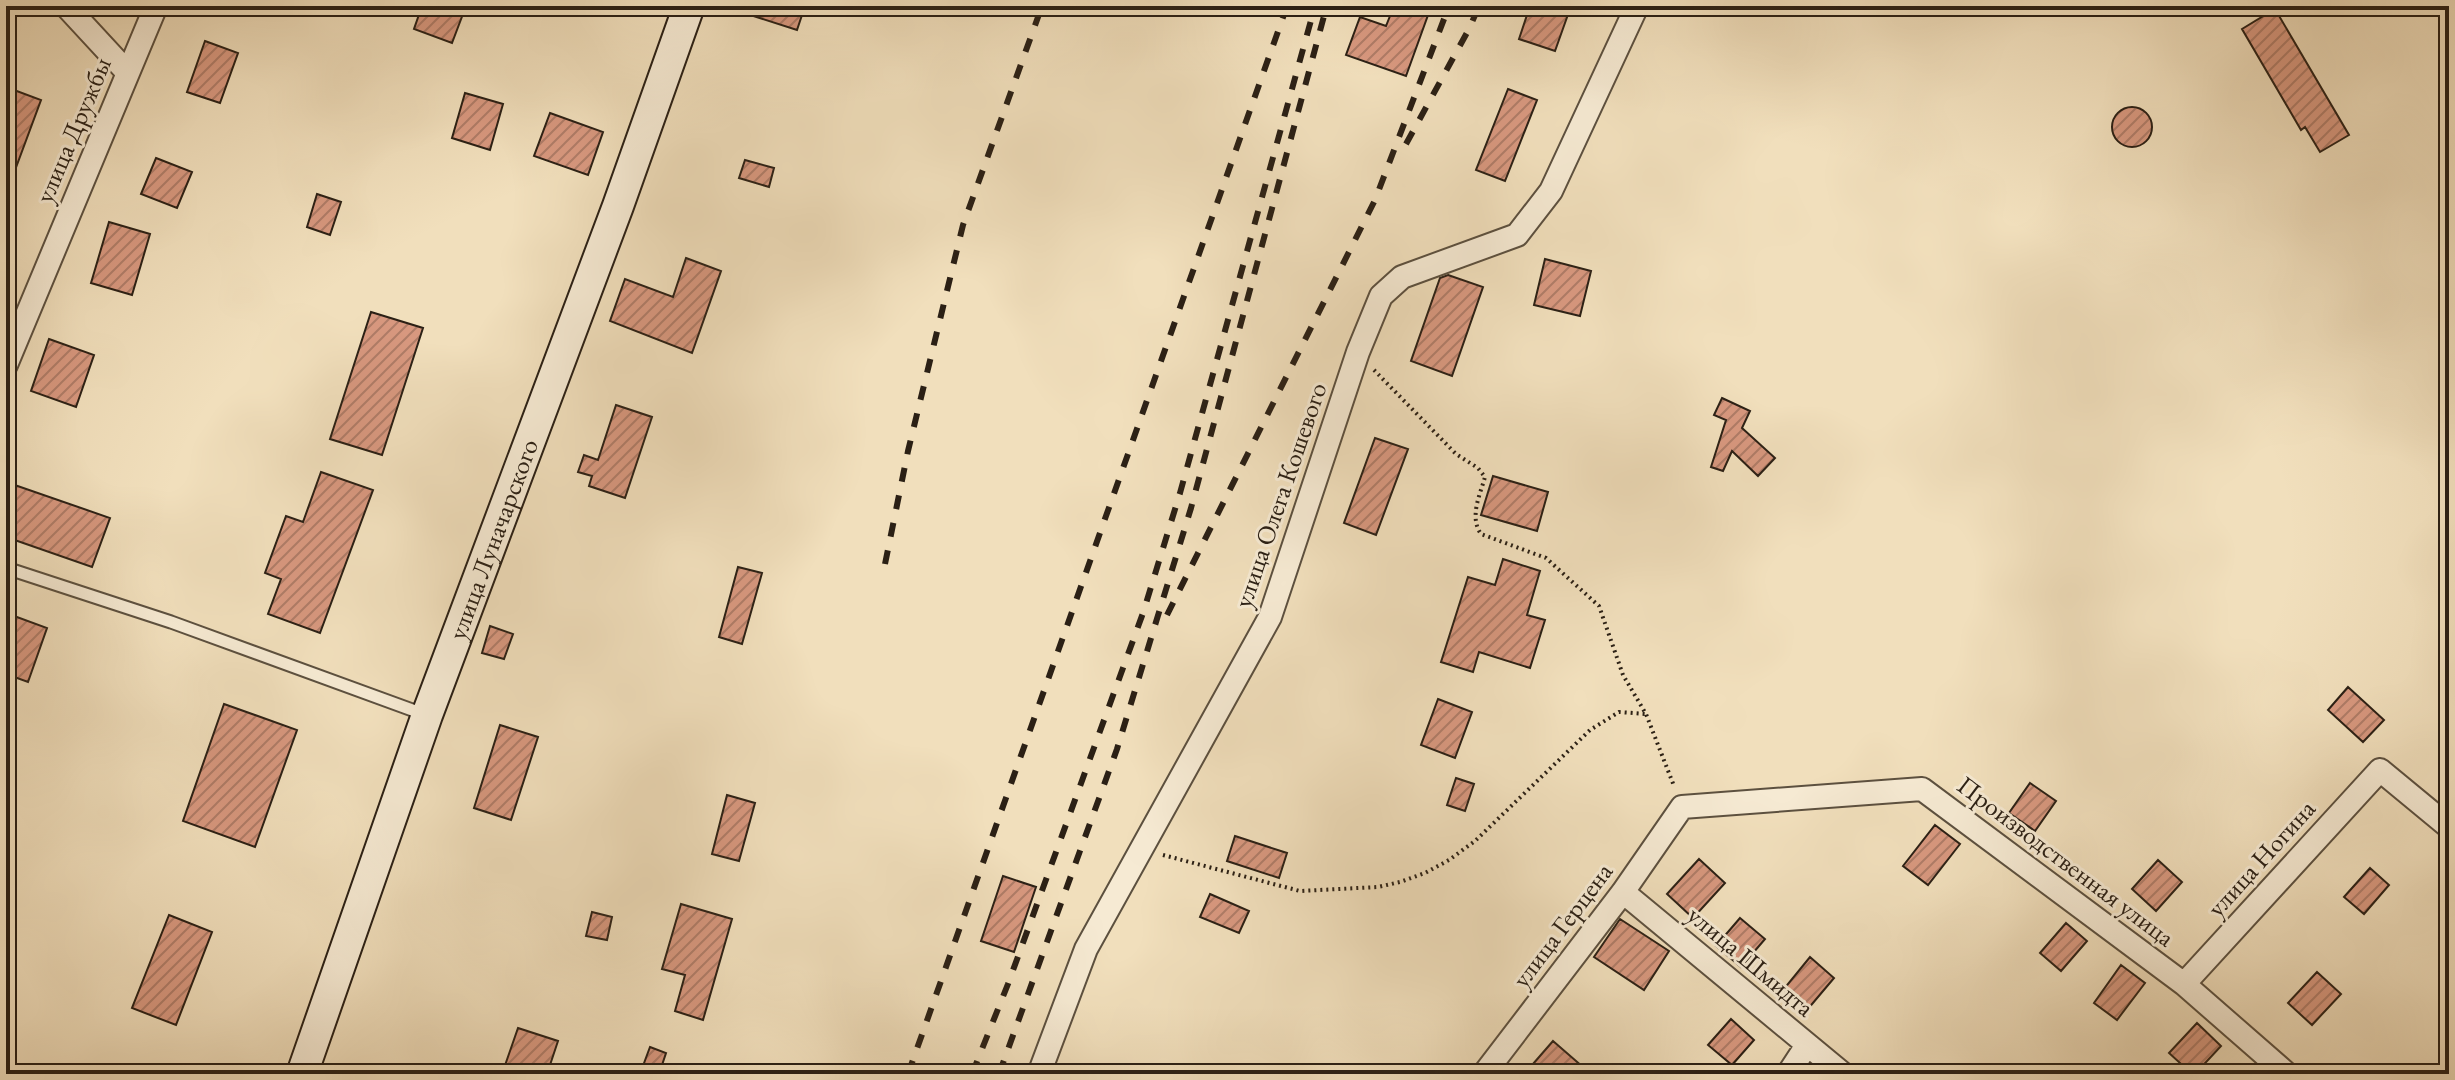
<svg xmlns="http://www.w3.org/2000/svg" width="2455" height="1080" font-family="'EB Garamond',serif">
  <style>
    .building { fill: url(#building-hatch); stroke: #2b2015; stroke-width: 2 }
    .lines { fill: none; stroke-linecap: round; stroke-linejoin: round }
    .lane-casing { stroke: #5c503f; stroke-width: 15 }
    .street-casing { stroke: #5c503f; stroke-width: 26 }
    .secondary-casing { stroke: #2b2015; stroke-width: 34 }
    .path { stroke: #2b2015; stroke-width: 4; stroke-dasharray: 2 4; stroke-linecap: butt }
    .lane { stroke: #f6ead3; stroke-width: 11 }
    .street { stroke: #f6ead3; stroke-width: 22 }
    .secondary { stroke: #f6ead3; stroke-width: 30 }
    .rail { stroke: #2b2015; stroke-width: 6; stroke-dasharray: 14 14; stroke-linecap: butt }
    .labels { text-anchor: middle; dominant-baseline: central; stroke-width: 6; stroke-linejoin: round; paint-order: stroke }
    .street-label { font-size: 26px; fill: #2b2015; stroke: #f6ead3 }
  </style>
  <defs>
    <pattern id="building-hatch" width="6" height="6" patternUnits="userSpaceOnUse" patternTransform="scale(2)"><rect width="6" height="6" fill="#d8987f"/><path d="M-1 1l2-2M0 6l6-6M5 7l2-2" fill="none" stroke="#af7c67"/></pattern>
  </defs>
  <rect width="100%" height="100%" fill="#f1dfbc"/>
  <filter id="stains"><feTurbulence type="fractalNoise" baseFrequency=".0025" numOctaves="4"/><feColorMatrix values="0 0 0 0 .2 0 0 0 0 .09 0 0 0 0 .02 0 0 0 .5 -.17"/></filter>
  <radialGradient id="worn" r=".72"><stop offset=".6" stop-color="#630" stop-opacity="0"/><stop offset="1" stop-color="#630" stop-opacity=".3"/></radialGradient>
  <path class="building" d="M 422,6 L 466,6 L 452,43 L 414,29 Z
    M 736,6 L 805,6 L 797,30 L 735,10 Z
    M 1394,6 L 1403,6 L 1428,15 L 1406,76 L 1346,55 L 1360,17 L 1386,26 Z
    M 1530,6 L 1571,6 L 1555,51 L 1519,39 Z
    M 2275,9 L 2349,135 L 2320,152 L 2305,127 L 2301,130 L 2242,29 Z
    M 205,41 L 238,53 L 220,103 L 187,92 Z
    M 6,87 L 41,100 L 8,189 L 6,189 Z
    M 1508,89 L 1537,100 L 1505,181 L 1476,170 Z
    M 465,93 L 503,104 L 490,150 L 452,138 Z
    M2112 127a20 20 0 1 1 40 0a20 20 0 1 1-40 0Z
    M 550,113 L 603,132 L 588,175 L 534,156 Z
    M 156,158 L 192,172 L 177,208 L 141,194 Z
    M 745,160 L 774,168 L 769,187 L 739,178 Z
    M 317,194 L 341,202 L 330,235 L 307,227 Z
    M 109,222 L 150,234 L 132,295 L 91,283 Z
    M 686,258 L 721,271 L 692,353 L 610,321 L 625,279 L 673,297 Z
    M 1545,259 L 1591,271 L 1580,316 L 1534,305 Z
    M 1448,275 L 1483,287 L 1452,376 L 1411,361 L 1440,278 Z
    M 371,312 L 423,328 L 382,455 L 330,439 Z
    M 49,339 L 94,355 L 76,407 L 31,391 Z
    M 1722,398 L 1750,411 L 1742,428 L 1775,458 L 1758,476 L 1732,451 L 1723,471 L 1711,467 L 1726,420 L 1714,415 Z
    M 616,405 L 652,417 L 625,498 L 589,486 L 592,476 L 578,472 L 584,455 L 598,460 Z
    M 1375,438 L 1408,449 L 1376,535 L 1344,523 Z
    M 321,472 L 373,490 L 320,633 L 268,614 L 281,579 L 265,573 L 286,516 L 303,522 Z
    M 1493,476 L 1548,492 L 1537,531 L 1481,515 Z
    M 6,482 L 110,518 L 92,567 L 6,537 Z
    M 1503,559 L 1540,571 L 1527,615 L 1545,620 L 1530,668 L 1479,652 L 1473,672 L 1441,662 L 1468,577 L 1495,585 Z
    M 738,567 L 762,573 L 742,644 L 719,637 Z
    M 6,613 L 47,628 L 28,682 L 6,674 Z
    M 490,626 L 513,634 L 504,659 L 482,653 Z
    M 2348,687 L 2384,720 L 2363,742 L 2328,710 Z
    M 1438,699 L 1472,712 L 1455,758 L 1421,745 Z
    M 224,704 L 297,730 L 255,847 L 183,821 Z
    M 500,725 L 538,737 L 511,820 L 474,808 Z
    M 1456,778 L 1474,784 L 1465,811 L 1447,805 Z
    M 2030,783 L 2056,801 L 2035,831 L 2009,813 Z
    M 727,795 L 755,803 L 739,861 L 712,854 Z
    M 1935,825 L 1960,844 L 1928,885 L 1903,866 Z
    M 1235,836 L 1287,853 L 1279,878 L 1227,861 Z
    M 1699,859 L 1725,883 L 1693,918 L 1667,894 Z
    M 2158,860 L 2182,882 L 2156,911 L 2132,889 Z
    M 2370,868 L 2389,885 L 2364,914 L 2344,897 Z
    M 1003,876 L 1036,887 L 1014,952 L 981,941 Z
    M 1210,894 L 1249,911 L 1239,933 L 1200,917 Z
    M 681,904 L 732,919 L 703,1020 L 675,1011 L 685,975 L 662,969 Z
    M 592,912 L 612,917 L 607,940 L 586,936 Z
    M 169,915 L 212,932 L 176,1025 L 132,1008 Z
    M 1740,918 L 1765,939 L 1741,967 L 1716,946 Z
    M 1620,919 L 1669,951 L 1644,990 L 1594,957 Z
    M 2066,923 L 2087,941 L 2061,971 L 2040,953 Z
    M 1810,957 L 1834,978 L 1807,1010 L 1783,990 Z
    M 2121,965 L 2145,983 L 2117,1020 L 2094,1003 Z
    M 2317,972 L 2341,994 L 2312,1025 L 2288,1003 Z
    M 1731,1019 L 1754,1040 L 1732,1065 L 1708,1045 Z
    M 2197,1023 L 2221,1046 L 2195,1074 L 2192,1074 L 2169,1053 Z
    M 518,1028 L 558,1041 L 547,1074 L 502,1074 Z
    M 1553,1041 L 1591,1074 L 1545,1074 L 1533,1064 Z
    M 650,1047 L 666,1053 L 659,1074 L 640,1074 Z"/>
  <g class="lines">
    <g class="lane-casing">
      <path id="lane" d="M 6,568 L 171,622 L 426,715"/>
    </g>
    <g class="street-casing">
      <path id="street" d="M 66,6 L 127,72
        M 6,365 L 156,6
        M 1623,892 L 1843,1074
        M 2184,984 L 2380,770 L 2449,827
        M 1039,1074 L 1086,949 L 1270,617 L 1358,352 L 1381,296 L 1402,277 L 1517,235 L 1551,191 L 1637,6
        M 1484,1074 L 1623,892 L 1682,807 L 1922,789 L 2184,984 L 2287,1074
        M 1788,1074 L 1807,1045"/>
    </g>
    <g class="secondary-casing">
      <g id="secondary">
        <path id="s1" d="M 302,1074 L 427,715 L 618,206 L 689,6"/>
      </g>
    </g>
    <path class="path" d="M 1374,370 L 1456,454 L 1478,468 L 1485,477 C 1480,495 1469,517 1481,534 L 1546,558 L 1599,606 L 1623,675 L 1646,714 L 1674,786
      M 1163,855 L 1300,891 L 1378,887 L 1400,882 L 1425,873 L 1449,860 L 1475,841 L 1590,730 L 1619,712 L 1646,714"/>
    <use href="#lane" class="lane"/>
    <use href="#street" class="street"/>
    <use href="#secondary" class="secondary"/>
    <path class="rail" d="M 1406,144 L 1469,29 L 1479,6
      M 885,564 L 908,451 L 963,225 L 1042,6
      M 1167,615 L 1375,200 L 1449,6
      M 908,1074 L 1287,6
      M 972,1074 L 1008,984 L 1143,613 L 1180,493 L 1315,6
      M 999,1074 L 1117,749 L 1191,508 L 1324,16"/>
  </g>
  <g class="labels">
    <g class="street-label">
      <text transform="translate(73 130) rotate(-67)">улица Дружбы</text>
      <text transform="translate(1280 495) rotate(-71)">улица Олега Кошевого</text>
      <text stroke="none"><textPath href="#s1" startOffset="568">улица Луначарского</textPath></text>
      <text transform="translate(2261 858) rotate(-48)">улица Ногина</text>
      <text transform="translate(2066 861) rotate(37)">Производственная улица</text>
      <text transform="translate(1562 925) rotate(-53)">улица Герцена</text>
      <text transform="translate(1751 961) rotate(40)">улица Шмидта</text>
    </g>
  </g>
  <rect width="2455" height="1080" fill="none" stroke="#f1dfbc" stroke-width="32"/>
  <rect x="8" y="8" width="2439" height="1064" fill="none" stroke="#2b2015" stroke-width="4"/>
  <rect x="16" y="16" width="2423" height="1048" fill="none" stroke="#2b2015" stroke-width="2"/>
  <rect width="100%" height="100%" filter="url(#stains)"/>
  <rect width="100%" height="100%" fill="url(#worn)"/>
</svg>
